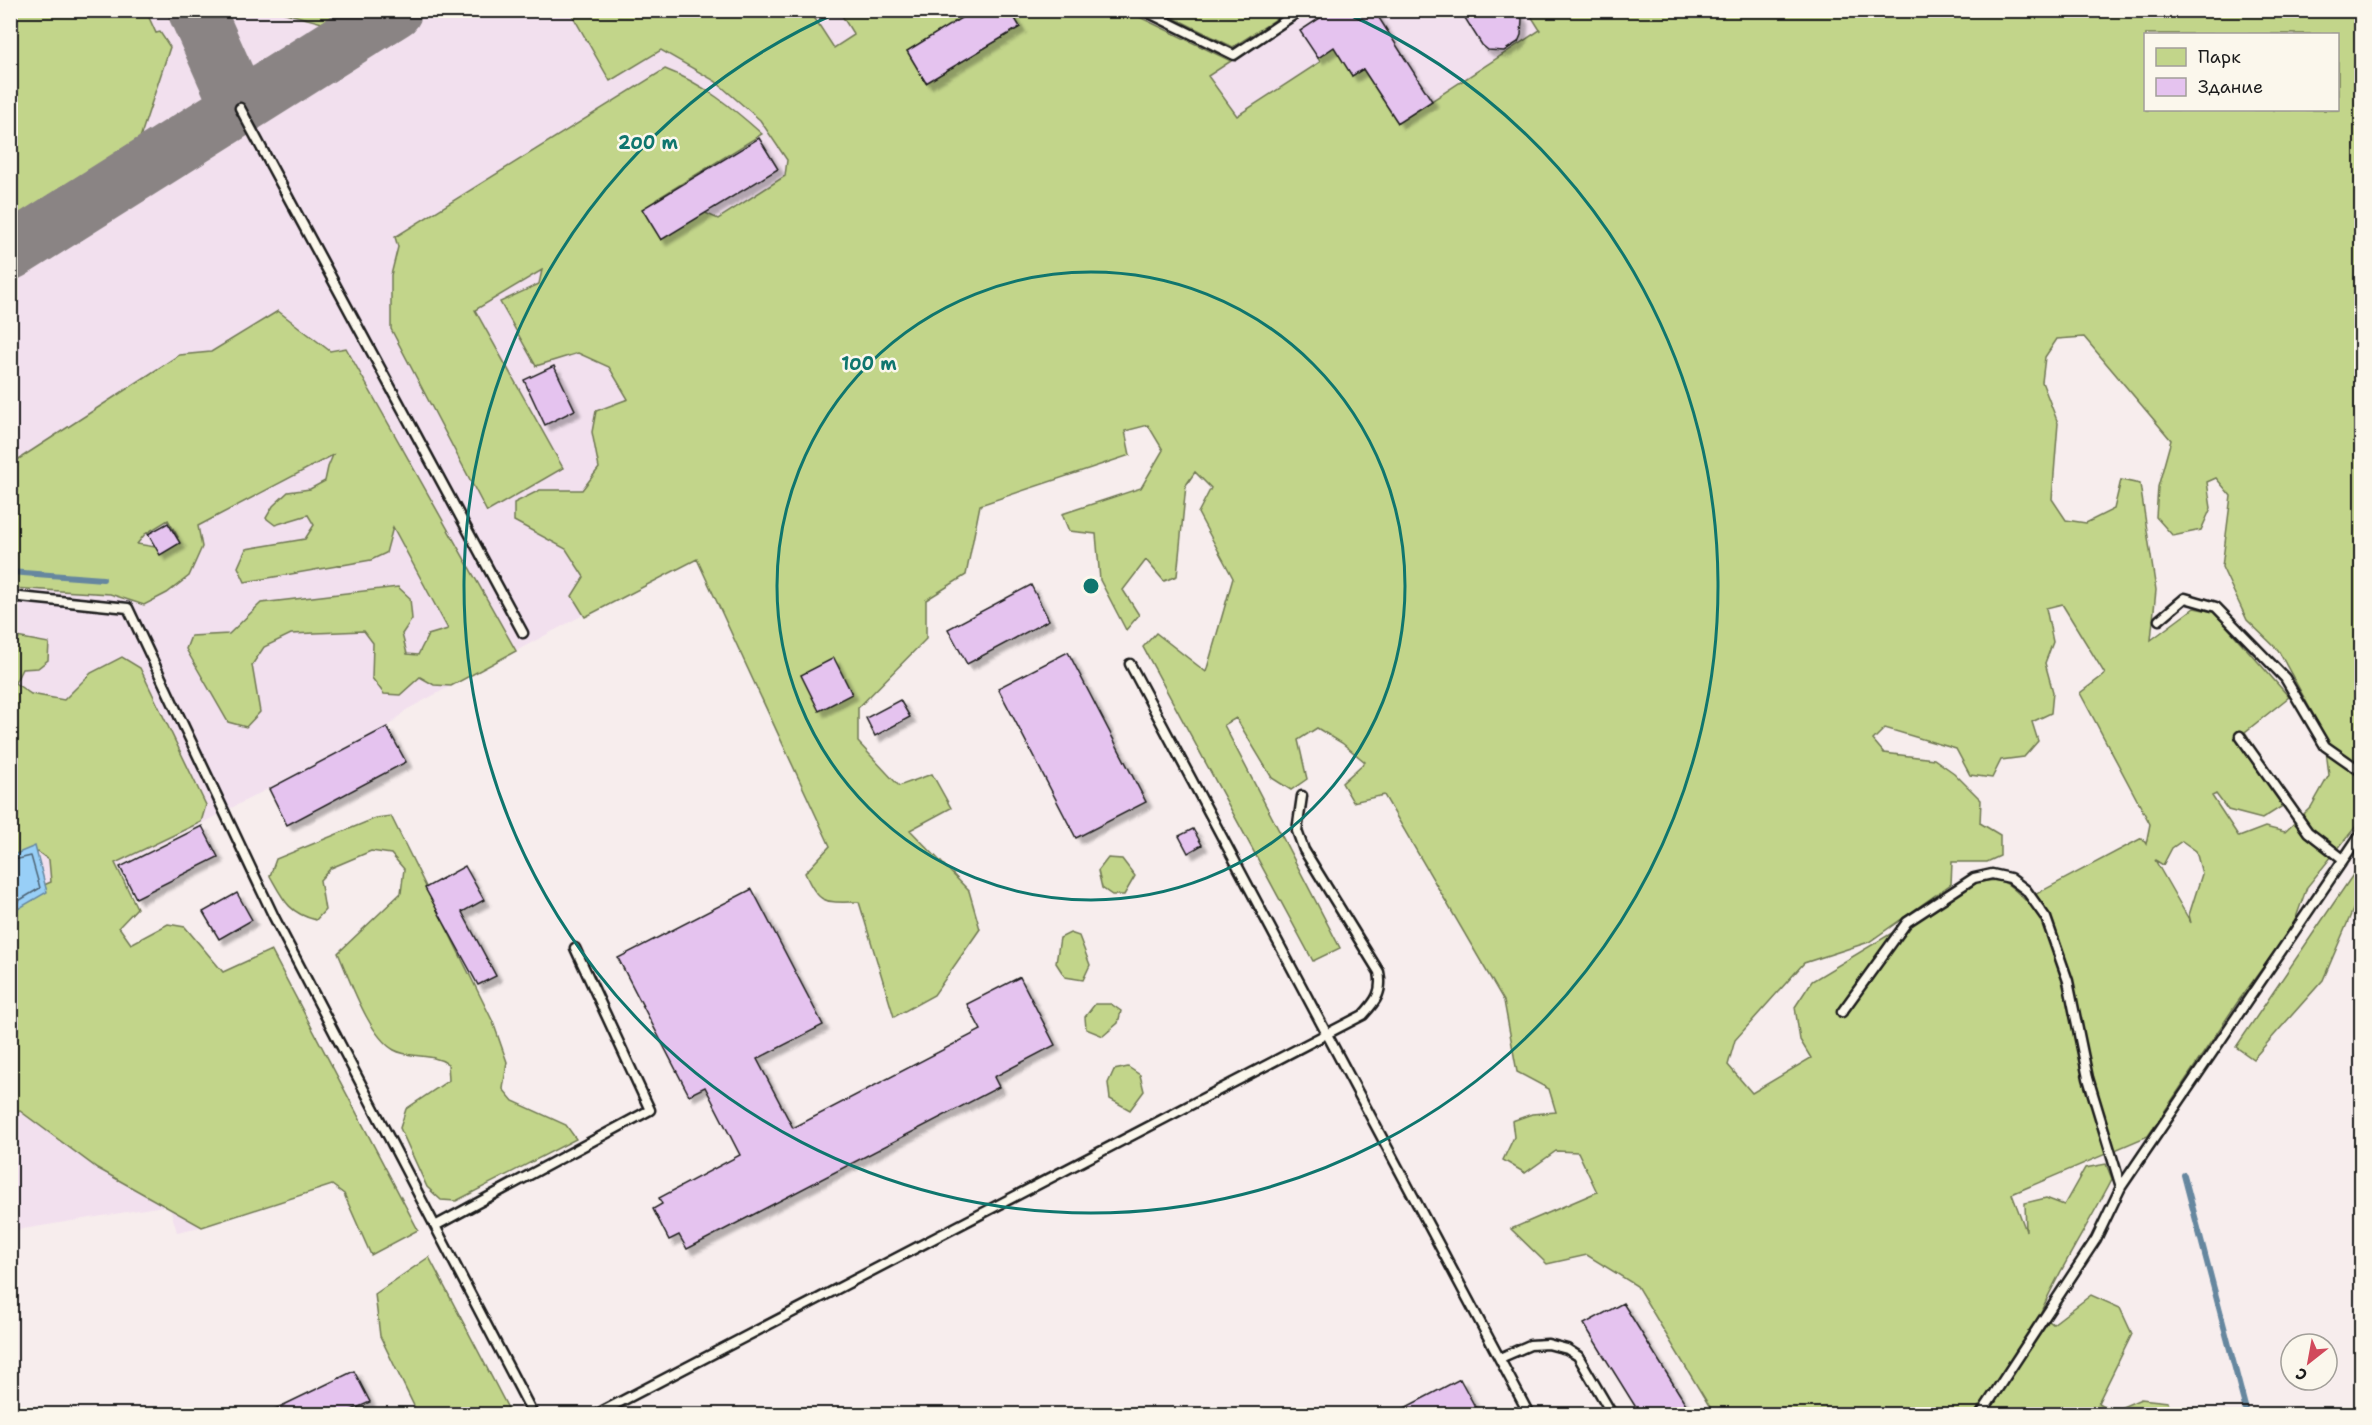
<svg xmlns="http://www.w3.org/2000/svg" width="2372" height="1425" font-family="'Shantell Sans',sans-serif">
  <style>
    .built { fill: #f2e0ee }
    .green { fill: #c2d58a; stroke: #6f7853; stroke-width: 1.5; fill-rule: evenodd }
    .water { fill: #98cff7; stroke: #66879f; stroke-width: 1.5 }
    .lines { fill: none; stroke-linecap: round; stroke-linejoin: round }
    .shore { stroke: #4e6474; stroke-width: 1.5 }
    .stream { stroke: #66879f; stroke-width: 6 }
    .taxiway { stroke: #8a8484; stroke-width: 57 }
    .building { fill: #e5c3ef; stroke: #1c1c1c; stroke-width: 1.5; filter: url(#shadow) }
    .lane-casing { stroke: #1c1c1c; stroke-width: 13 }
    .lane { stroke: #fbf7ec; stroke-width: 8 }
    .ring { fill: none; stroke: #0f766e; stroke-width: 3 }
    .centre { fill: #0f766e; stroke: #fbf7ec; stroke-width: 3 }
    .ring-label { font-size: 18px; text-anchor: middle; font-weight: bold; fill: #0f766e; stroke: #fbf7ec; stroke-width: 5; stroke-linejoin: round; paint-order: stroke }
  </style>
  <defs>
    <filter id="shadow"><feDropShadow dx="5.5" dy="5.5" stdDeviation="1.5" flood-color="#0004"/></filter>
  </defs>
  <rect width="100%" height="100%" fill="#f7eded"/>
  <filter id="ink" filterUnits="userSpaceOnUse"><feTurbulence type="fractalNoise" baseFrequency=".0167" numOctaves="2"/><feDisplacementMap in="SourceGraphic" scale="12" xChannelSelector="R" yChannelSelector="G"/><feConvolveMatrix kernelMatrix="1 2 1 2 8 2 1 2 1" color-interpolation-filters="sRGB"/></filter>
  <g filter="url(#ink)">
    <path class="built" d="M 11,11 L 1746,11 L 829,483 L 406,710 L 387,727 L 79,887 L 218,1223 L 177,1232 L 169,1205 L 11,1231 Z"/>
    <path class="green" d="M 11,10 L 146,11 L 156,33 L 160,32 L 170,47 L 140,138 L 11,220 Z
      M 278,11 L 341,10 L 341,11 L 322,23 Z
      M 570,11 L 810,11 L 834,48 L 854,35 L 839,11 L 974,11 L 907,51 L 926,83 L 1020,27 L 1010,11 L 1127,11 L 1231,61 L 1208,76 L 1237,116 L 1320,62 L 1318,58 L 1360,30 L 1352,76 L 1363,69 L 1398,123 L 1540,30 L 1528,11 L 2361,11 L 2361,820 L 2307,887 L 2293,926 L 2237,1003 L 2148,1136 L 2012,1194 L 2026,1231 L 2025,1203 L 2046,1198 L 2064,1205 L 2085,1168 L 2106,1164 L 2112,1179 C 2089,1224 2060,1267 2040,1314 L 2053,1324 L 2091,1295 L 2120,1308 L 2132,1334 L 2098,1403 L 2113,1411 L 2141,1399 L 2168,1402 L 2171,1414 L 1714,1414 L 1637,1286 L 1587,1255 L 1547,1264 L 1511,1229 L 1597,1192 L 1578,1152 L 1556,1151 L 1525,1173 L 1503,1160 L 1514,1137 L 1512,1121 L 1532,1114 L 1556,1112 L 1549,1089 L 1517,1072 L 1504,1001 L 1384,795 L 1353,802 L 1342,783 L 1365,762 L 1342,743 L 1317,728 L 1298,740 L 1307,779 L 1291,790 L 1272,778 L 1236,718 L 1224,725 L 1340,948 L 1313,961 L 1143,647 L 1156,633 L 1206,672 L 1233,578 L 1198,513 L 1211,488 L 1195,472 L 1186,485 L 1177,576 L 1164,581 L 1146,560 L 1123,590 L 1139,615 L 1126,630 L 1100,580 L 1096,534 L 1069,531 L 1062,514 L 1141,488 L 1163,450 L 1148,425 L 1125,431 L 1130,455 L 980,505 L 966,575 L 926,600 L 926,639 L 858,708 L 858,742 L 899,786 L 932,774 L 951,808 L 910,830 L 969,891 L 980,929 L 934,995 L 894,1017 L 859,902 C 826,902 819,906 805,873 L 830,846 L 697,559 L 585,617 L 572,596 L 584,577 L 566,549 L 514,521 L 514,503 L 540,490 L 582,490 L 599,468 L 592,432 L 596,411 L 628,399 L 609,367 L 578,353 L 536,366 L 500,302 L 539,284 L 542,270 L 475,310 L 563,468 L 487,512 L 391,329 L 391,275 L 398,247 L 395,237 L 665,69 C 702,83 733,108 762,134 L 657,199 L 680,201 L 718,219 L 785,176 L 787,160 L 760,120 L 715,81 L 661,50 L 610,81 ZM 2146,34 L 2338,34 L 2338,110 L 2146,110 ZM 2084,337 L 2171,440 L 2158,487 L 2156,517 L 2173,536 L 2201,530 L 2211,508 L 2207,482 L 2216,478 L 2231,496 L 2222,567 L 2247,620 L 2278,650 L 2324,734 L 2329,775 L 2311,807 L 2285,832 L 2265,827 L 2239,837 L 2212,796 L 2216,794 L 2228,810 L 2262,819 L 2289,802 L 2245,732 L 2289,697 L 2214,612 L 2194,608 L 2151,640 L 2156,590 L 2140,484 L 2121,480 L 2114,509 L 2086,523 L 2066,520 L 2052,499 L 2058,423 L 2042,382 L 2045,357 L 2057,339 ZM 2062,604 L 2105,674 L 2080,693 L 2150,824 L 2146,844 L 2142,838 L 2025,900 C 2006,880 2001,877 1975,883 L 1812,981 L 1795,1007 L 1800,1040 L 1811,1058 L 1752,1093 L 1728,1065 L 1735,1040 L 1804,963 L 1869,942 L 1951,884 L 1952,862 L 1987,862 L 2000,856 L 2000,835 L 1980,823 L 1981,800 L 1954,773 L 1934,759 L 1884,753 L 1873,740 L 1885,728 L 1956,749 L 1970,775 L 1992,778 L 2001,760 L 2024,757 L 2038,741 L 2032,722 L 2051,713 L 2053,692 L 2045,663 L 2053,642 L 2046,608 ZM 2182,841 L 2196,851 L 2202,874 L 2189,915 L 2191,923 L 2155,860 L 2163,865 L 2172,848 Z
      M 1160,11 L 1289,11 L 1233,47 Z
      M 278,311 L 330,351 L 346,348 L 516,651 L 451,686 L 434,685 L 420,677 L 400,695 L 384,694 L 372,678 L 373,643 L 364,631 L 291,634 L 264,647 L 252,665 L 260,712 L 246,727 L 228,722 L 186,649 L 191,636 L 229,634 L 261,603 L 398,587 L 410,598 L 412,619 L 402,634 L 407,654 L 418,655 L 428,635 L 448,629 L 393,527 L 386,553 L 371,560 L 245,582 L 238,567 L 246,549 L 305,539 L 314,525 L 308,515 L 275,525 L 266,518 L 273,506 L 288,492 L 310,489 L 325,481 L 328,467 L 333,455 L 198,526 L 202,547 L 189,576 L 167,593 L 144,605 L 110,594 L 11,588 L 11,464 L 179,355 L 211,352 ZM 168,520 L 178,537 L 161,548 L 137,544 L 145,534 Z
      M 11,636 L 49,643 L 48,660 L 38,668 L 22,669 L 15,683 L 31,694 L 64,700 L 91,673 L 122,657 L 140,668 L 206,805 L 201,822 L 115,863 L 137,908 L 119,927 L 131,944 L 168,924 L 185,927 L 223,972 L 271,950 L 418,1230 L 371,1255 L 344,1194 L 332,1185 L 202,1227 L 97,1168 L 20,1111 L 11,1112 L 11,899 L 51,882 L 49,860 L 38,852 L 11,865 Z
      M 391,816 L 493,1022 L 507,1062 L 503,1089 L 513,1101 L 566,1125 L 576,1139 L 456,1201 L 441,1200 L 427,1187 L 400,1128 L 406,1109 L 449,1080 L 448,1064 C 430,1052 410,1059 394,1050 C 369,1036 350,980 338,953 L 401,893 L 404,869 L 391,854 L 371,851 L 331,868 L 320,880 L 325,910 L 316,920 C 288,913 283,899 270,876 L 276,859 L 376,818 Z
      M 1108,858 L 1122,859 L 1135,876 L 1124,895 L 1112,895 L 1102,888 L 1098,871 Z
      M 2361,863 L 2361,896 L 2355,905 L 2323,980 L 2253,1059 L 2236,1047 Z
      M 1070,933 L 1079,936 L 1090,965 L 1083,980 L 1065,977 L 1056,963 L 1060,938 Z
      M 1095,1004 L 1111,1004 L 1121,1011 L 1118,1023 L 1103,1036 L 1086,1029 L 1085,1017 Z
      M 1128,1067 L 1140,1075 L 1144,1091 L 1130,1110 L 1110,1099 L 1108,1083 L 1114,1070 Z
      M 429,1257 L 511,1414 L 418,1414 L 380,1336 L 375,1294 Z"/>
    <path class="water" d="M 35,846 L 47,892 L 11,913 L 11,856 Z"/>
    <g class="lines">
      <path class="shore" d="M 10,861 L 31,856 L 40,888 L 10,906"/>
      <path class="stream" d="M 10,572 L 103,579
        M 2184,1175 L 2247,1414"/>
      <path class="taxiway" d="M 196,10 L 240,108
        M 10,252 L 394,10"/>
    </g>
    <path class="building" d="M 974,10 L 1010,10 L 1020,27 L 926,83 L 907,51 Z
      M 1332,10 L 1374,10 L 1432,101 L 1398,123 L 1363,69 L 1352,76 L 1334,47 L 1318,58 L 1300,31 Z
      M 1460,10 L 1516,10 L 1522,19 L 1521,35 L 1518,42 L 1504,51 L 1488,50 L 1482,45 Z
      M 759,138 L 778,169 L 661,240 L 642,209 Z
      M 554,366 L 575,410 L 545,425 L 524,380 Z
      M 168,523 L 180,543 L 160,555 L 148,534 Z
      M 1031,585 L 1049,620 L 967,664 L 948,629 Z
      M 1068,652 L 1146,802 L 1076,838 L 998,688 Z
      M 834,658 L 852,694 L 819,711 L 801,675 Z
      M 900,700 L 910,717 L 875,736 L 866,718 Z
      M 387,727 L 406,762 L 287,825 L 269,789 Z
      M 202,826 L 218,857 L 136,898 L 120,867 Z
      M 1193,829 L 1202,845 L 1188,853 L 1179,836 Z
      M 465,866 L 484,900 L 462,912 L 496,976 L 478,985 L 425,888 Z
      M 752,889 L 823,1025 L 757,1059 L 793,1128 L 981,1030 L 967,1004 L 1020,977 L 1055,1045 L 994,1077 L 999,1087 L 687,1249 L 679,1235 L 669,1240 L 653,1209 L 662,1204 L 659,1198 L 740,1155 L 705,1087 L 689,1095 L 618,958 Z
      M 237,893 L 252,920 L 219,939 L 203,912 Z
      M 1623,1303 L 1692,1414 L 1640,1414 L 1584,1324 Z
      M 354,1371 L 370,1402 L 343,1414 L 265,1414 Z
      M 1460,1379 L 1479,1414 L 1393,1414 Z"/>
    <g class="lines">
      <g class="lane-casing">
        <path id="lane" d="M 1143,10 L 1234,55 L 1301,10
          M 240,108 L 523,633
          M 10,596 L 128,608 L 274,917 L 533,1414
          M 2159,620 L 2185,598 L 2216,607 L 2285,678 L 2325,746 L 2362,772
          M 1130,664 L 1529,1414
          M 2240,736 L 2308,832 L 2343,859
          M 1842,1012 L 1907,922 L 1974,878 L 1992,874 L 2010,878 L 2026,890 L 2046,918 L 2068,981 L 2088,1078 L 2121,1187
          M 435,1226 L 650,1110 L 575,948
          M 1500,1358 L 1530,1345 L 1548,1344 L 1567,1349 L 1578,1356 L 1612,1414
          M 597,1414 L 1363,1015 C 1376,1001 1383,992 1379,972 L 1304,850 L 1297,831 L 1302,796
          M 1981,1414 L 2096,1239 L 2121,1187 L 2362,832"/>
      </g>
      <use href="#lane" class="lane"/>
    </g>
  </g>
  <g class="ring">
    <circle cx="1091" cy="586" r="314"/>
    <path d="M1341 11A627 627 0 1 1 841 11"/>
  </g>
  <circle cx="1091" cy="586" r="9" class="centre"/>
  <g class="ring-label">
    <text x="648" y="149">200 m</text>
    <text x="869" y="370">100 m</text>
  </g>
  <rect width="2372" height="1425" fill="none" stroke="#fbf7ec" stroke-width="36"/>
  <rect x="18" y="18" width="2336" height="1389" fill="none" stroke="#1c1c1c" stroke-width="2" filter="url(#ink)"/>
  <rect x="2144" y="33" width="195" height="78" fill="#fbf7ec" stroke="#a29f99" stroke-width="1.5"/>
  <rect x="2156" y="48" width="30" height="18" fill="#c2d58a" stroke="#a29f99" stroke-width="1.5"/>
  <text x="2198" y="63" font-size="18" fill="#1c1c1c">Парк</text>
  <rect x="2156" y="78" width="30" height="18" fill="#e5c3ef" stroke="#a29f99" stroke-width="1.5"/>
  <text x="2198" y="93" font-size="18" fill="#1c1c1c">Здание</text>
  <g transform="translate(2309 1362) rotate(211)"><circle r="28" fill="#fbf7ec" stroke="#a29f99" stroke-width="1.5"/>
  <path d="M0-4.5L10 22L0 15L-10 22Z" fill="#d1495b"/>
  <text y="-9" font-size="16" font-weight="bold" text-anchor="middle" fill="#1c1c1c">С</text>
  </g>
</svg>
